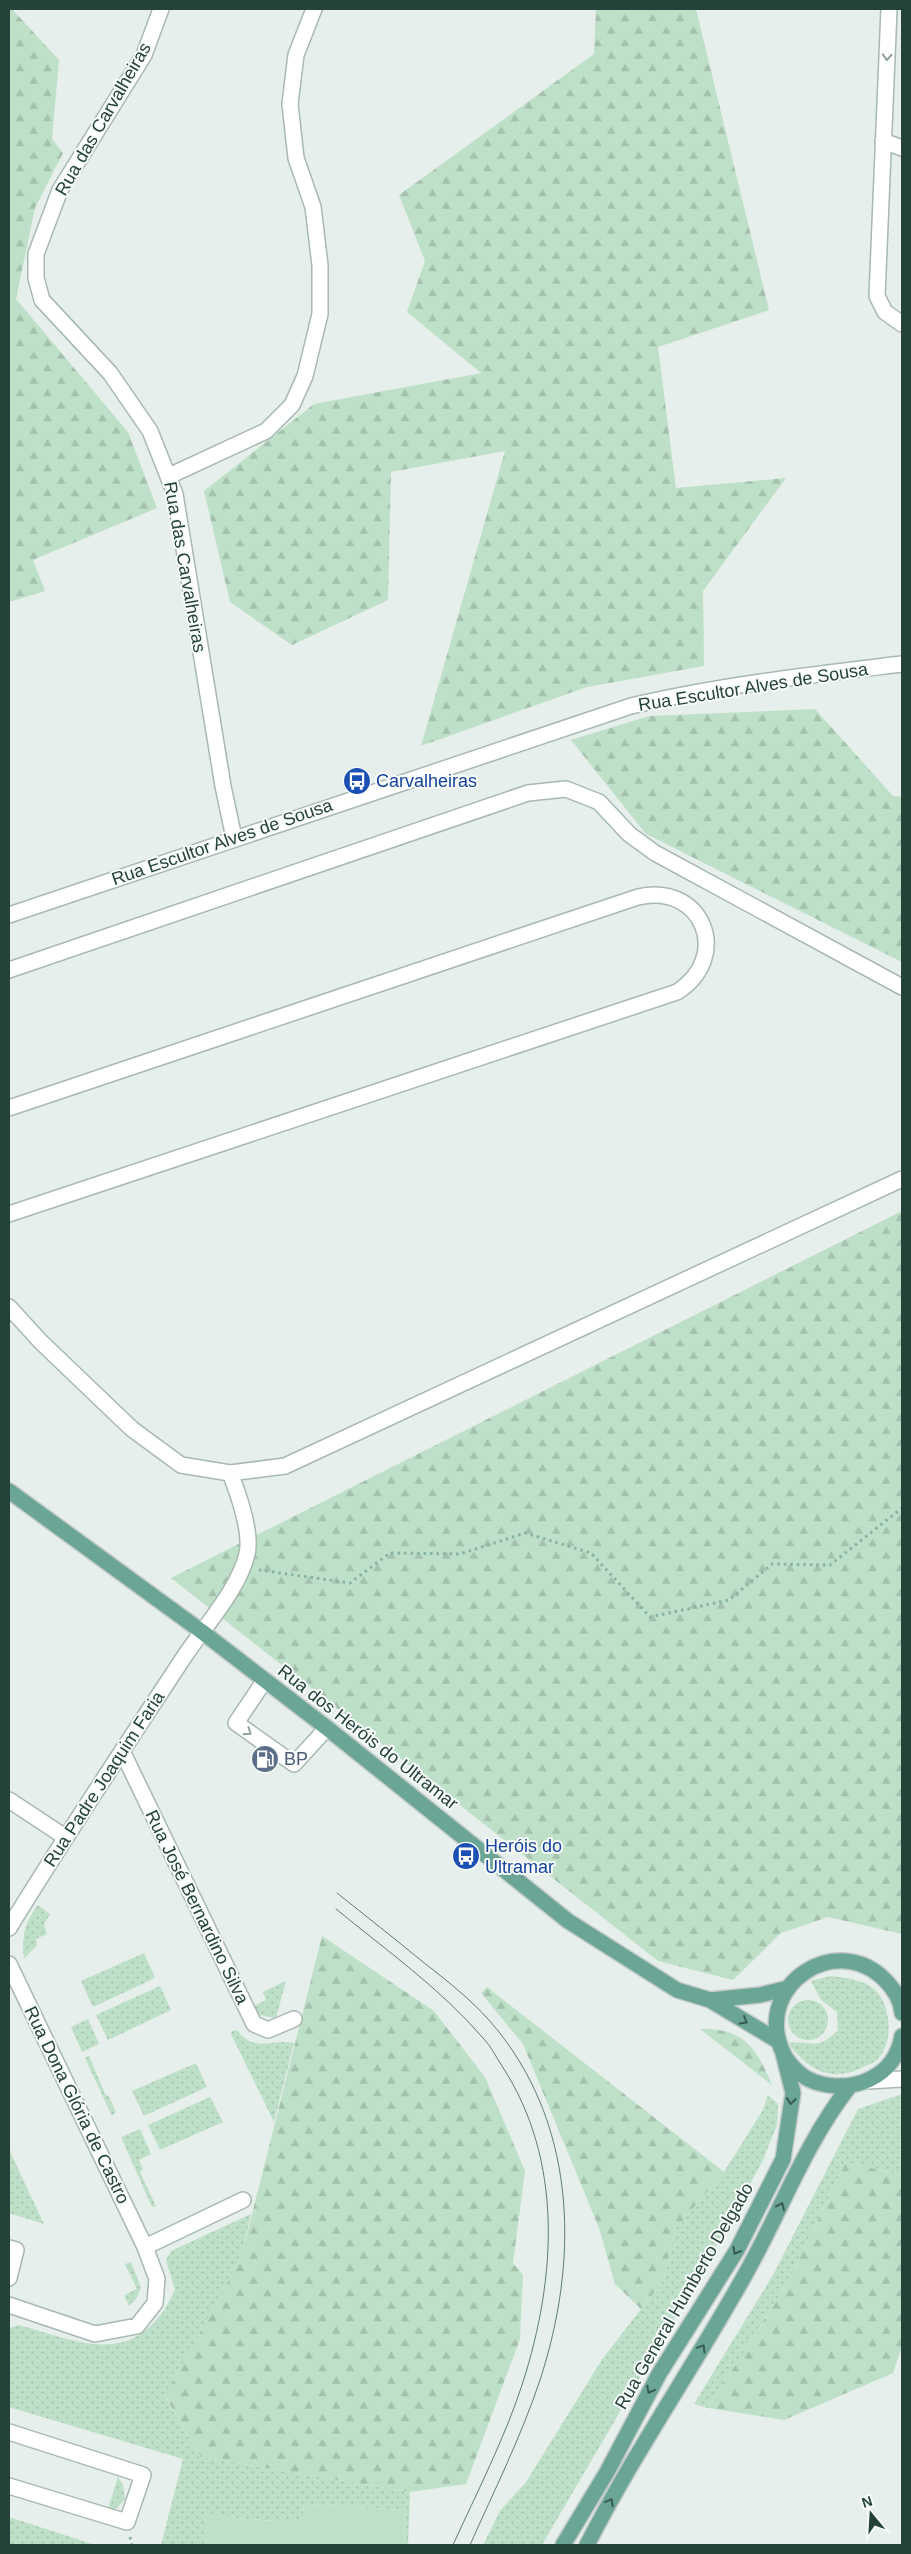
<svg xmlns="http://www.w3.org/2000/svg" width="911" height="2554" font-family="Helvetica,sans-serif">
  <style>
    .grass { fill: url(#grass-dots) }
    .forest { fill: url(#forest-firs) }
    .garden { fill: #bfe0c8 }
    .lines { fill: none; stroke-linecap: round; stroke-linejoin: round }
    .minor-casing { stroke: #a8b8b2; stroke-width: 18 }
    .major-casing { stroke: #c2cac8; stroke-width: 18 }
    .path { stroke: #86b3a5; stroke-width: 3; stroke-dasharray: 2.5 4; stroke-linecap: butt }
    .minor { stroke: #fff; stroke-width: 15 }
    .major { stroke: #6aa596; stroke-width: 15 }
    .tram { stroke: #5f7d75; stroke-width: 1 }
    .oneway { stroke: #92a09c }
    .oneway2 { stroke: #365b51 }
    .labels { text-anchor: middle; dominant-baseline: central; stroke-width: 4; stroke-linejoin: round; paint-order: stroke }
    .street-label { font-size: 18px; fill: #24423a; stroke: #f7fbf9 }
    .transit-label { font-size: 18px; fill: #164399; stroke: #f7fbf9; text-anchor: start }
    .service-label { font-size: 18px; fill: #4e5e75; stroke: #f7fbf9; text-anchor: start }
  </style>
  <defs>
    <pattern id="grass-dots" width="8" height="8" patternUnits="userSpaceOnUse" patternTransform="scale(1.25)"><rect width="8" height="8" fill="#bfe0c8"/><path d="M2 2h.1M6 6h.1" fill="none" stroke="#a4c1ad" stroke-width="1.8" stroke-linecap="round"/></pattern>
    <pattern id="forest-firs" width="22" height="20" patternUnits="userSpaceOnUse" patternTransform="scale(1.25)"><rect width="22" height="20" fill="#bfe0c8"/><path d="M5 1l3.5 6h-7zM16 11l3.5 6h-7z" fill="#a4c1ad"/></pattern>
  </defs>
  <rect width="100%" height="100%" fill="#e6efeb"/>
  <path class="grass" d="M 38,1905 L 50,1914 L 44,1924 L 47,1934 L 36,1939 L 37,1945 L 24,1959 C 21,1938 25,1922 38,1905 Z
    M 144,1953 L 155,1978 L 93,2007 L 81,1981 Z
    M 831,1976 C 846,1978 867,1980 877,1992 C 892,2009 893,2044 877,2060 C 874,2063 867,2065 863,2067 C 831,2084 807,2069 788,2043 C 814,2040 816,2052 838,2030 L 837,2012 L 821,2000 L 811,1981 Z
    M 286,1981 L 276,2018 L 259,2015 L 254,2006 L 266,2000 L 263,1992 Z
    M 160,1986 L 171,2010 L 108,2040 L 96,2015 Z
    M788 2020a20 20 0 1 1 40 0a20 20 0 1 1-40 0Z
    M 88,2019 L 99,2044 L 82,2052 L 71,2027 Z
    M 237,2030 C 256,2054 271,2038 294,2043 L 274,2122 L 231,2034 L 232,2031 Z
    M 89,2056 L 106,2096 L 108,2095 L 116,2112 L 112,2116 L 85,2058 Z
    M 196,2063 L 207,2087 L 144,2116 L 132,2091 Z
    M 902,2094 L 902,2175 L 846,2162 L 788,2282 L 708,2408 L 694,2404 L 773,2275 L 858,2109 Z
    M 768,2095 L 778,2104 L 777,2125 L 762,2162 L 712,2254 L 542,2545 L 483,2545 L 500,2511 L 526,2482 L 603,2358 L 663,2281 L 676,2228 L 724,2172 L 763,2110 Z
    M 210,2097 L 223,2122 L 160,2150 L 148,2125 Z
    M 140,2129 L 151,2154 L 139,2160 L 143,2169 L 140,2172 L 156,2206 L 152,2207 L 121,2137 Z
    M 9,2149 L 13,2158 L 44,2224 L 9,2213 Z
    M 251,2214 L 241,2258 L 165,2397 L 201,2457 L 410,2492 L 408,2545 L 404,2545 L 405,2510 L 304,2504 L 303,2523 L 208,2516 L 205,2545 L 161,2545 L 183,2459 L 9,2407 L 9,2328 L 19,2325 C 68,2338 120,2365 159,2317 C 166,2309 170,2299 175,2290 L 166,2260 L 171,2251 Z
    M 131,2262 L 141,2287 L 136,2299 L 129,2306 L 124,2295 L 137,2289 L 125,2264 Z
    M 118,2477 L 123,2485 L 125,2499 L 115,2510 L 108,2509 Z
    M 9,2517 L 95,2545 L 9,2545 Z"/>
  <path class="forest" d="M 9,9 L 12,9 L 59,60 L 52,139 L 63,153 L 35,208 L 16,299 L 128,432 L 157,508 L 33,560 L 45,591 L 9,602 Z
    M 596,9 L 696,9 L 769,310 L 658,347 L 676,488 L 786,478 L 703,591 L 704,666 L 587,687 L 421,746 L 505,451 L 391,472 L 388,600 L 292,645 L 230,602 L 204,491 L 314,404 L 481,373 L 407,312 L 425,261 L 399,195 L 594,54 Z
    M 815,709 L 893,796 L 902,797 L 902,962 L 646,834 L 571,740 L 649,716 Z
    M 902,1211 L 902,1934 L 828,1917 L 781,1933 L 733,1980 L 658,1961 L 171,1578 Z
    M 322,1936 L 434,2011 L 485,2077 L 525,2171 L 513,2263 L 523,2275 L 520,2339 L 466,2484 L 410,2492 L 201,2457 L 165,2396 L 241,2258 Z
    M 487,1987 L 724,2172 L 676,2228 L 663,2281 L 641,2309 L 615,2284 L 599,2228 L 523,2044 L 481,1993 Z
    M 700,2029 C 744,2028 756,2047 772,2085 Z
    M 846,2162 L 902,2175 L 902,2346 L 893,2373 L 784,2420 L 708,2408 L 788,2282 Z"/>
  <path class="garden" d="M 304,2504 L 405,2510 L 404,2545 L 205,2545 L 207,2516 L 302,2523 Z"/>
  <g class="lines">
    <g class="minor-casing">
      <path id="minor" d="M 161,9 L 144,55 L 60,190 L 36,254 L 36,278 L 42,300 L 110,373 L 150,431 L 175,494 L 223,786 L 234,838
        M 889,9 L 877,296 L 885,312 L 902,324
        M 883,141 L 902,148
        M 169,476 L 266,431 L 292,405 L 305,376 L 320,314 L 320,265 L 313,207 L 296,158 L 290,104 L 296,55 L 314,9
        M 9,915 L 631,706 C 720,685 811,675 902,664
        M 9,970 L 528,793 L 566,789 L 599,802 L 629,834 L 655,853 L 902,987
        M 9,1108 L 638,897 C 702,882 733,956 677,992 L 9,1214
        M 9,1307 L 41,1342 L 132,1429 L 181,1465 L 230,1473 L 285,1466 L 902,1179
        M 265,1680 L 236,1723 L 294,1764 L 327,1728
        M 122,1751 L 254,2024 L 268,2030 L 294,2019
        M 9,1800 L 65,1837
        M 9,1928 C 65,1836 125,1747 184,1657 C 204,1627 239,1589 247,1554 C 252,1533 238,1493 230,1473
        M 9,1964 L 145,2247 L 157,2279 L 155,2303 L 137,2326 L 95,2334 L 9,2305
        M 868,2081 L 902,2079
        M 145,2247 L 243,2200
        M 9,2248 L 16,2250 L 9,2278
        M 9,2432 L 143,2475 L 127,2522 L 9,2486"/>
    </g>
    <g class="major-casing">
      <path id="major" d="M 9,1491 L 201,1631 L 327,1728 L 568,1921 L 677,1990 L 710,2000 L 778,2041
        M 710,2000 L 760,1995 L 788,1988
        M 902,2013 C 901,2000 894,1989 885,1980 C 837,1931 756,1984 781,2048 C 786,2062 800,2077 815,2082 C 852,2094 895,2078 902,2036
        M 563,2545 L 607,2472 L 659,2374 L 737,2250 L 783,2159 L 793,2093 L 783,2053
        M 587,2545 C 635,2451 695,2365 746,2273 C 781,2211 805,2143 849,2087"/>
    </g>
    <path class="path" d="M 259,1570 L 350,1583 L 390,1553 L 460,1554 L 525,1533 L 591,1553 L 650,1617 L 729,1600 L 772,1564 L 830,1565 L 902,1508
      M 130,2537 L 132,2545"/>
    <use href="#minor" class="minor"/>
    <use href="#major" class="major"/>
    <path class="tram" d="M 337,1893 C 366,1916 395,1939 423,1962 C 450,1983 478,2005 499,2032 C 578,2132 578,2264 540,2380 C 521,2437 494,2491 470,2545
      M 336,1909 C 386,1950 441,1989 483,2038 C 491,2046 496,2057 502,2066 C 564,2161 556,2278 523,2382 C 505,2438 477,2492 453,2545"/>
  </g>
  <defs><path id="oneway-chevron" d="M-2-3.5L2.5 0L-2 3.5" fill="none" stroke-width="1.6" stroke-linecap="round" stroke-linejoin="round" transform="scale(1.25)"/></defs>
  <g class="oneway">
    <use href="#oneway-chevron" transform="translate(887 57) rotate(93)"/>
    <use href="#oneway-chevron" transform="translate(248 1732) rotate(35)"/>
  </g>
  <g class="oneway2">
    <use href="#oneway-chevron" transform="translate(744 2021) rotate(31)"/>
    <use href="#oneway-chevron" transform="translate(791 2101) rotate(97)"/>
    <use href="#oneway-chevron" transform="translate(781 2206) rotate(-65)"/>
    <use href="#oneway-chevron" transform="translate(736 2251) rotate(120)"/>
    <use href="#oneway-chevron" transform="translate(702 2348) rotate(-59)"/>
    <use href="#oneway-chevron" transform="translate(650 2390) rotate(118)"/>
    <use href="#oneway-chevron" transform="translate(610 2502) rotate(-62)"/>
  </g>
  <defs>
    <g id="bus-disc" transform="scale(1.4375)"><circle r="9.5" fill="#1a4fb4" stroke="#f7fbf9"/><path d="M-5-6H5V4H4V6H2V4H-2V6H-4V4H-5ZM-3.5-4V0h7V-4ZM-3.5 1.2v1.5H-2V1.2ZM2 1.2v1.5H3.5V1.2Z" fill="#fff"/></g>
    <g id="fuel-disc" transform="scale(1.4375)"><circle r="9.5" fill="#5c6f8a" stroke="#f7fbf9"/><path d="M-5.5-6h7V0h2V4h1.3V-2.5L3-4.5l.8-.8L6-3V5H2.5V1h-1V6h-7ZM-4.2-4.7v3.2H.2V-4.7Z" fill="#fff"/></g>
  </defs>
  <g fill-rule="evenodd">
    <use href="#bus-disc" x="357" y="781"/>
    <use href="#fuel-disc" x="265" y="1759"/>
    <use href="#bus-disc" x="466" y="1856"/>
  </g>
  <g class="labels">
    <g class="street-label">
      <text transform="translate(103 119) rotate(-60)">Rua das Carvalheiras</text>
      <text transform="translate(185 567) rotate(80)">Rua das Carvalheiras</text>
      <text transform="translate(753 687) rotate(-9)">Rua Escultor Alves de Sousa</text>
      <text transform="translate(222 842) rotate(-19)">Rua Escultor Alves de Sousa</text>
      <text transform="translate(368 1737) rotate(38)">Rua dos Heróis do Ultramar</text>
      <text transform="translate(104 1779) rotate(-57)">Rua Padre Joaquim Faria</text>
      <text transform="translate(197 1907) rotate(64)">Rua José Bernardino Silva</text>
      <text transform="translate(77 2105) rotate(64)">Rua Dona Glória de Castro</text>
      <text transform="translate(684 2296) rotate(-60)">Rua General Humberto Delgado</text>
    </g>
    <g class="transit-label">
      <text x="376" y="781">Carvalheiras</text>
      <text x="485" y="1846">Heróis do<tspan x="485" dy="21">Ultramar</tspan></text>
    </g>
    <g class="service-label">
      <text x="284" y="1759">BP</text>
    </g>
  </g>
  <rect width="911" height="2554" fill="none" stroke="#24423a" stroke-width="20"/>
  <g transform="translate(871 2514) rotate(342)" stroke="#f7fbf9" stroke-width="4" paint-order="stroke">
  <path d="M0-4L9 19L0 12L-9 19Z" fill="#24423a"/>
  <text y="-8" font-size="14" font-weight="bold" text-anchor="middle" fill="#24423a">N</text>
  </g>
</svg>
